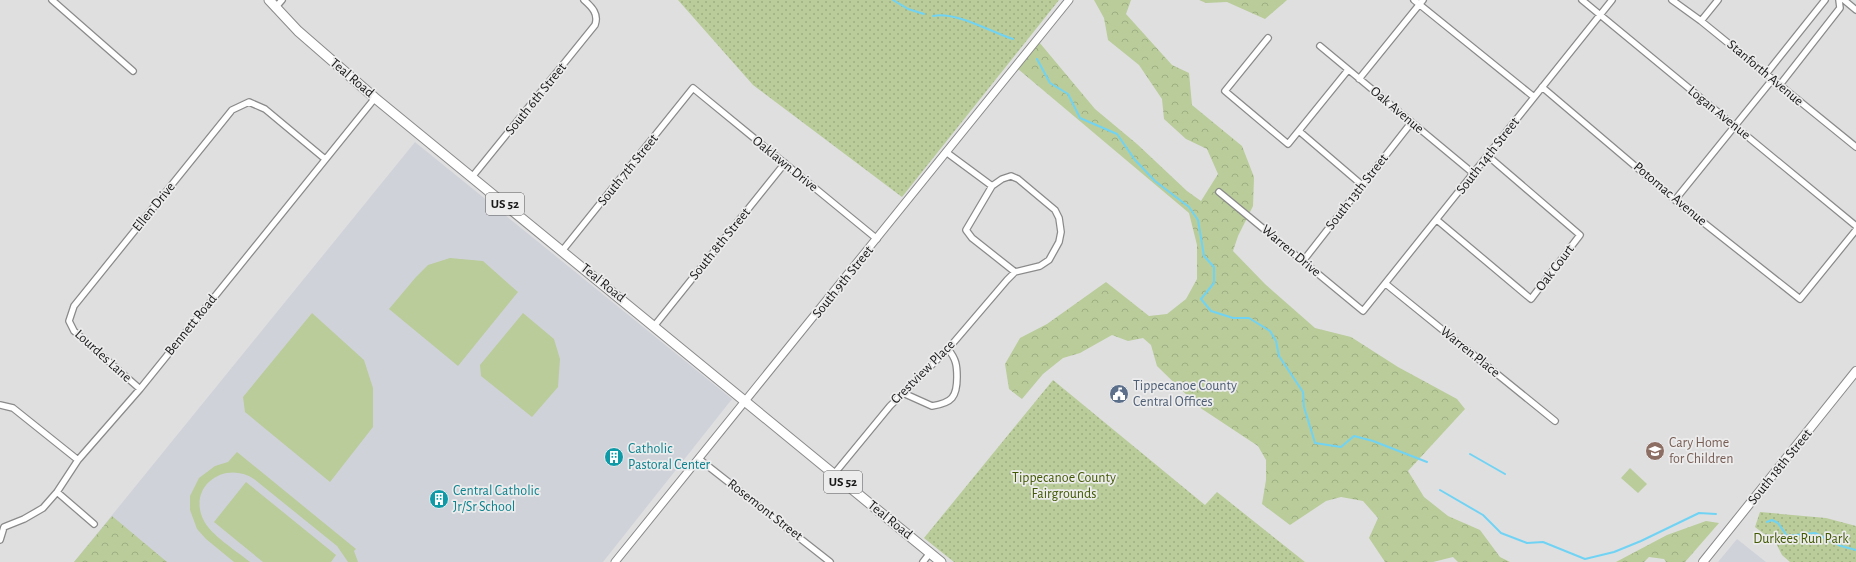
<svg xmlns="http://www.w3.org/2000/svg" width="1856" height="562" font-family="'Alegreya Sans',sans-serif">
  <style>
    .built { fill: #d0d2da }
    .green { fill: url(#green-dots) }
    .forest { fill: url(#forest-crowns) }
    .pitch { fill: #b9cc99 }
    .lines { fill: none; stroke-linecap: round; stroke-linejoin: round }
    .stream { stroke: #71d3f4; stroke-width: 2 }
    .minor-casing { stroke: #8a8a8b; stroke-width: 8 }
    .tertiary-casing { stroke: #8a8a8b; stroke-width: 9 }
    .secondary-casing { stroke: #8a8a8b; stroke-width: 10 }
    .primary-casing { stroke: #8a8a8b; stroke-width: 11 }
    .minor { stroke: #fff; stroke-width: 5.5 }
    .tertiary { stroke: #fff; stroke-width: 7 }
    .secondary { stroke: #fff; stroke-width: 8 }
    .primary { stroke: #fff; stroke-width: 9 }
    .labels { text-anchor: middle; dominant-baseline: central; stroke-width: 3.5; stroke-linejoin: round; paint-order: stroke }
    .shield { fill: #ececed; stroke: #575758; stroke-width: 1 }
    .shield-label { font-size: 13px; font-weight: bold; fill: #171718 }
    .street-label { font-size: 14px; fill: #171718; stroke: #ececed }
    .service-label { font-size: 14px; fill: #4e5e75; stroke: #ececed; text-anchor: start }
    .education-label { font-size: 14px; fill: #785e54; stroke: #ececed; text-anchor: start }
    .culture-label { font-size: 14px; fill: #0d838f; stroke: #ececed; text-anchor: start }
    .park-label { font-size: 14px; fill: #435a04; stroke: #ececed }
  </style>
  <defs>
    <pattern id="green-dots" width="8" height="8" patternUnits="userSpaceOnUse"><rect width="8" height="8" fill="#b9cc99"/><path d="M2 2h.1M6 6h.1" fill="none" stroke="#9eae83" stroke-width="1.8" stroke-linecap="round"/></pattern>
    <pattern id="forest-crowns" width="20" height="18" patternUnits="userSpaceOnUse"><rect width="20" height="18" fill="#b9cc99"/><path d="M2 6a3 3 0 1 1 6 0M12 15a3 3 0 1 1 6 0" fill="none" stroke="#9eae83"/></pattern>
  </defs>
  <rect width="100%" height="100%" fill="#dfdfe0"/>
  <path class="built" d="M 415,142 L 732,399 L 603,562 L 74,562 Z
    M 1737,539 L 1766,562 L 1718,562 Z"/>
  <path class="green" d="M 678,0 L 1059,0 L 902,197 L 753,85 Z
    M 1053,380 L 1205,505 L 1217,492 L 1305,562 L 954,562 L 924,538 Z
    M 1760,512 L 1826,518 L 1856,526 L 1856,562 L 1790,562 L 1782,555 L 1776,543 L 1755,527 Z"/>
  <path class="forest" d="M 1094,0 L 1131,0 L 1126,14 L 1172,65 L 1189,73 L 1192,105 L 1242,146 L 1254,177 L 1253,206 L 1238,236 L 1233,251 L 1265,284 L 1315,328 L 1351,337 L 1398,367 L 1457,399 L 1465,409 L 1408,471 L 1424,497 L 1448,516 L 1480,530 L 1500,557 L 1510,562 L 1458,562 L 1453,557 L 1433,562 L 1385,562 L 1369,538 L 1378,518 L 1363,501 L 1341,497 L 1326,501 L 1290,525 L 1262,504 L 1266,480 L 1266,460 L 1258,446 L 1199,407 L 1157,366 L 1151,345 L 1143,338 L 1128,341 L 1112,335 L 1080,353 L 1063,358 L 1043,374 L 1022,399 L 1009,389 L 1005,364 L 1020,338 L 1047,324 L 1106,282 L 1149,316 L 1167,314 L 1186,299 L 1197,279 L 1197,245 L 1189,213 L 1018,69 L 1039,42 L 1095,109 L 1137,144 L 1187,191 L 1201,201 L 1218,174 L 1207,149 L 1186,139 L 1164,119 L 1162,99 L 1139,65 L 1108,40 L 1104,18 Z
    M 1199,0 L 1287,0 L 1265,19 L 1227,2 L 1206,3 Z
    M 112,516 L 167,562 L 74,562 Z
    M 1706,521 L 1719,523 L 1685,562 L 1666,562 L 1664,559 L 1649,557 L 1644,562 L 1616,562 L 1667,535 Z"/>
  <path class="pitch" d="M 450,258 L 483,261 L 518,292 L 458,366 L 389,309 L 416,277 L 428,265 Z
    M 312,313 L 364,360 L 373,388 L 373,427 L 330,482 L 245,412 L 243,397 Z
    M 523,313 L 554,339 L 560,359 L 558,387 L 532,417 L 481,376 L 480,365 Z
    M 237,452 L 356,549 L 354,551 L 358,562 L 348,562 L 337,546 L 254,479 C 225,460 188,486 203,519 C 210,535 237,551 250,562 L 234,562 L 206,539 L 197,529 L 190,510 L 190,496 L 199,478 L 215,466 L 228,462 Z
    M 1630,468 L 1647,484 L 1638,493 L 1621,478 Z
    M 246,482 L 336,555 L 331,562 L 263,562 L 214,522 Z"/>
  <g class="lines">
    <path class="stream" d="M 893,0 L 908,9 L 924,14
      M 933,16 C 955,11 991,32 1013,39
      M 1037,59 L 1050,83 L 1068,94 L 1080,118 L 1117,134 L 1135,160 L 1155,181 L 1189,207 L 1198,220 L 1204,256 L 1214,267 L 1214,283 L 1201,299 L 1211,311 L 1233,318 L 1249,318 L 1270,331 L 1276,341 L 1279,356 L 1303,392 L 1304,407 L 1315,443 L 1341,447 L 1354,436 L 1373,441 L 1427,462
      M 1470,454 L 1505,474
      M 1440,490 L 1483,515 L 1501,533 L 1527,543 L 1543,542 L 1585,559 L 1614,552 L 1641,541 L 1699,513 L 1716,514
      M 1767,522 L 1772,520 L 1778,523 L 1787,536 L 1815,533 L 1841,546 L 1856,550"/>
    <g class="minor-casing">
      <path id="minor" d="M 52,0 L 133,71
        M 1414,0 L 1534,97
        M 1582,0 L 1856,226
        M 1672,0 L 1701,21 L 1856,147
        M 1844,0 L 1856,10
        M 275,8 L 282,0
        M 1701,21 L 1718,0
        M 1268,38 L 1225,91 L 1288,144 L 1348,70
        M 1320,46 L 1474,174
        M 1766,74 L 1825,0
        M 1359,79 L 1423,0
        M 1779,86 L 1840,8 L 1839,0
        M 1542,87 L 1675,200 L 1800,299 L 1856,230
        M 1299,131 L 1362,185
        M 472,177 L 595,25 C 599,14 592,7 584,0
        M 992,186 L 966,230 L 972,238 L 1015,272
        M 1219,192 L 1363,311 L 1612,0
        M 1675,200 L 1772,80
        M 1437,220 L 1531,299 L 1580,235 L 1488,156
        M 562,251 L 693,88 L 877,239
        M 1303,261 L 1411,123
        M 1386,284 L 1555,421
        M 655,325 L 785,163
        M 140,389 L 74,331 L 69,321 L 74,306 L 232,110 L 249,102 L 265,109 L 325,159
        M 903,393 L 932,406 C 952,403 957,397 957,377 C 957,365 956,359 948,349
        M 0,405 L 13,408 L 78,460
        M 699,459 L 830,562
        M 834,474 L 890,406 L 948,349 L 1007,280 L 1015,272 L 1040,266 L 1049,260 L 1059,242 L 1061,232 L 1059,218 L 1055,210 L 1018,179 L 1011,176 L 1002,179 L 992,186 L 946,152
        M 57,492 L 94,524
        M 0,540 L 4,527 L 24,519 L 43,508 L 57,492 L 78,460 L 140,389 L 375,98
        M 923,562 L 930,553"/>
    </g>
    <g class="tertiary-casing">
      <path id="tertiary" d="M 615,562 L 1069,0"/>
    </g>
    <g class="secondary-casing">
      <path id="secondary" d="M 1703,562 L 1856,371"/>
    </g>
    <g class="primary-casing">
      <path id="primary" d="M 269,0 L 298,31 L 375,98 L 941,562"/>
    </g>
    <use href="#minor" class="minor"/>
    <use href="#tertiary" class="tertiary"/>
    <use href="#secondary" class="secondary"/>
    <use href="#primary" class="primary"/>
  </g>
  <defs>
    <g id="civic-disc" transform="scale(1)"><circle r="9.5" fill="#5c6f8a" stroke="#ececed"/><path d="M-.6-6.5H3V-4.5H.6V-3L4-1V1h2V6H-6V1h2V-1L-.6-3ZM-1.2 2.5V6h2.4V2.5Z" fill="#fff"/></g>
    <g id="school-disc" transform="scale(1)"><circle r="9.5" fill="#8d6e63" stroke="#ececed"/><path d="M0-5L7-2L0 1L-7-2ZM-4 1L0 2.5L4 1V4Q0 6-4 4Z" fill="#fff"/></g>
    <g id="building-disc" transform="scale(1)"><circle r="9.5" fill="#0f9aa8" stroke="#ececed"/><path d="M-4-6H4V6H1V3H-1V6H-4ZM-2.5-4.3h1.7v1.8h-1.7ZM.8-4.3h1.7v1.8H.8ZM-2.5-1h1.7V.8h-1.7ZM.8-1h1.7V.8H.8Z" fill="#fff"/></g>
  </defs>
  <g fill-rule="evenodd">
    <use href="#civic-disc" x="1119" y="394"/>
    <use href="#school-disc" x="1655" y="451"/>
    <use href="#building-disc" x="614" y="457"/>
    <use href="#building-disc" x="439" y="499"/>
  </g>
  <g class="labels">
    <g class="shield">
      <rect x="486" y="193" width="38" height="22" rx="3"/>
      <rect x="824" y="471" width="38" height="22" rx="3"/>
    </g>
    <g class="shield-label">
      <text x="505" y="204">US 52</text>
      <text x="843" y="482">US 52</text>
    </g>
    <g class="street-label">
      <text transform="translate(1765 73) rotate(40)">Stanforth Avenue</text>
      <text transform="translate(352 78) rotate(40)">Teal Road</text>
      <text transform="translate(536 99) rotate(-51)">South 6th Street</text>
      <text transform="translate(1397 110) rotate(40)">Oak Avenue</text>
      <text transform="translate(1719 113) rotate(39)">Logan Avenue</text>
      <text transform="translate(1488 156) rotate(-52)">South 14th Street</text>
      <text transform="translate(785 164) rotate(39)">Oaklawn Drive</text>
      <text transform="translate(628 170) rotate(-51)">South 7th Street</text>
      <text transform="translate(1357 192) rotate(-52)">South 13th Street</text>
      <text transform="translate(1670 194) rotate(40)">Potomac Avenue</text>
      <text transform="translate(154 207) rotate(-51)">Ellen Drive</text>
      <text transform="translate(720 244) rotate(-51)">South 8th Street</text>
      <text transform="translate(1291 251) rotate(40)">Warren Drive</text>
      <text transform="translate(1555 268) rotate(-53)">Oak Court</text>
      <text transform="translate(843 282) rotate(-51)">South 9th Street</text>
      <text transform="translate(603 283) rotate(39)">Teal Road</text>
      <text transform="translate(191 325) rotate(-51)">Bennett Road</text>
      <text transform="translate(1470 352) rotate(39)">Warren Place</text>
      <text transform="translate(103 356) rotate(42)">Lourdes Lane</text>
      <text transform="translate(923 372) rotate(-45)">Crestview Place</text>
      <text transform="translate(1780 467) rotate(-51)">South 18th Street</text>
      <text transform="translate(765 510) rotate(38)">Rosemont Street</text>
      <text transform="translate(890 520) rotate(39)">Teal Road</text>
    </g>
    <g class="service-label">
      <text x="1133" y="386">Tippecanoe County<tspan x="1133" dy="16">Central Offices</tspan></text>
    </g>
    <g class="education-label">
      <text x="1669" y="443">Cary Home<tspan x="1669" dy="16">for Children</tspan></text>
    </g>
    <g class="culture-label">
      <text x="628" y="449">Catholic<tspan x="628" dy="16">Pastoral Center</tspan></text>
      <text x="453" y="491">Central Catholic<tspan x="453" dy="16">Jr/Sr School</tspan></text>
    </g>
    <g class="park-label">
      <text x="1064" y="478">Tippecanoe County<tspan x="1064" dy="16">Fairgrounds</tspan></text>
      <text x="1801" y="539">Durkees Run Park</text>
    </g>
  </g>
</svg>
